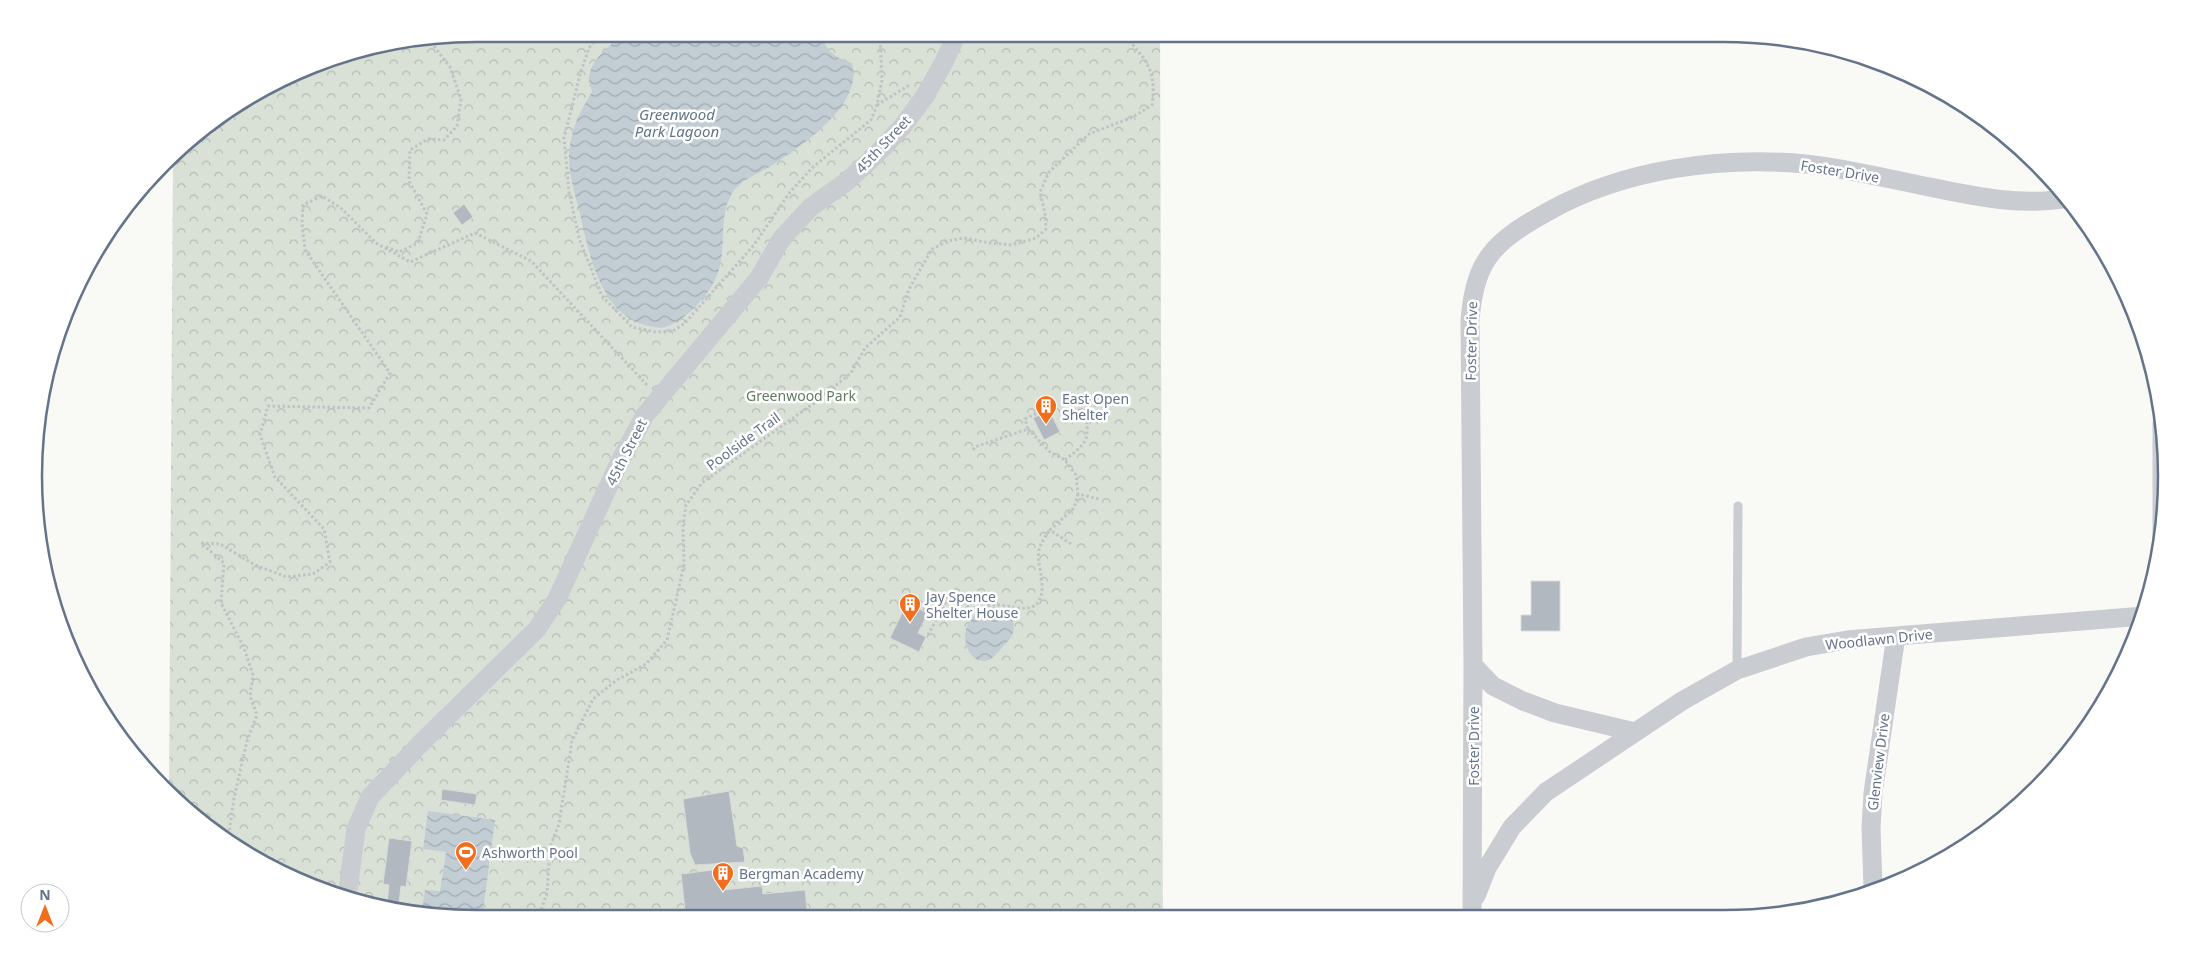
<svg xmlns="http://www.w3.org/2000/svg" width="2201" height="953" font-family="'Noto Sans',sans-serif">
  <style>
    .forest { fill: url(#forest-crowns) }
    .water { fill: url(#water-waves) }
    .building { fill: #b1b8c0; stroke: #dbdbd8 }
    .lines { fill: none; stroke-linecap: round; stroke-linejoin: round }
    .path { stroke: #c0c2c5; stroke-width: 3; stroke-dasharray: 2.5 2.5; stroke-linecap: butt }
    .lane { stroke: #c9ccd0; stroke-width: 9 }
    .street { stroke: #c9ccd0; stroke-width: 19 }
    .labels { text-anchor: middle; dominant-baseline: central; stroke-width: 5; stroke-linejoin: round; paint-order: stroke }
    .street-label { font-size: 14px; fill: #65748a; stroke: #fff }
    .park-label { font-size: 14px; fill: #627b61; stroke: #fff }
    .poi-label { font-size: 14px; fill: #65748a; stroke: #fff; text-anchor: start }
    .water-label { font-size: 15px; font-style: italic; fill: #617685; stroke: #fff }
    .rim { fill: none; stroke: #65748a; stroke-width: 2.5 }
  </style>
  <defs>
    <pattern id="forest-crowns" width="20" height="18" patternUnits="userSpaceOnUse" patternTransform="scale(1.25)"><rect width="20" height="18" fill="#d9e1d7"/><path d="M2 6a3 3 0 1 1 6 0M12 15a3 3 0 1 1 6 0" fill="none" stroke="#b4bbb4"/></pattern>
    <pattern id="water-waves" width="16" height="10" patternUnits="userSpaceOnUse" patternTransform="scale(1.25)"><rect width="16" height="10" fill="#c3cdd4"/><path d="M0 5q4-4 8 0t8 0" fill="none" stroke="#a2abb2"/></pattern>
  </defs>
  <rect width="100%" height="100%" fill="#f9f9f6"/>
  <path class="forest" d="M 477,34 L 1160,34 L 1163,917 L 476,919 L 334,896 L 255,860 L 185,810 L 169,790 L 173,158 L 185,143 L 255,93 L 334,57 Z"/>
  <path class="water" d="M 622,34 L 820,34 C 828,52 833,57 852,63 C 864,104 802,146 771,166 C 761,172 744,179 736,188 C 718,209 726,241 720,265 C 717,280 708,293 698,304 C 687,315 680,322 665,327 C 660,329 655,327 650,326 C 601,318 589,254 580,214 C 575,195 569,175 569,155 C 570,131 580,111 592,92 C 592,87 588,81 589,77 C 592,57 610,47 622,34 Z
    M 996,607 L 1009,613 C 1015,622 1016,633 1008,641 C 1004,645 993,659 989,660 C 963,668 949,613 996,607 Z
    M 428,811 L 495,820 L 482,919 L 422,910 L 425,890 L 440,891 L 446,852 L 423,849 Z"/>
  <path class="building" d="M 464,204 L 473,217 L 462,225 L 453,213 Z
    M 1049,410 L 1060,432 L 1044,440 L 1033,418 Z
    M 1531,581 L 1560,581 L 1560,631 L 1521,631 L 1521,615 L 1531,615 Z
    M 907,603 L 928,613 L 918,633 L 926,637 L 919,652 L 890,638 Z
    M 442,789 L 477,794 L 475,805 L 441,800 Z
    M 729,791 L 737,846 L 743,848 L 745,862 L 695,865 L 690,853 L 683,799 Z
    M 389,838 L 412,841 L 406,887 L 401,886 L 399,903 L 403,903 L 403,907 L 382,904 L 382,901 L 387,902 L 389,885 L 383,884 Z
    M 721,869 L 723,890 L 762,886 L 763,894 L 805,890 L 808,918 L 686,919 L 681,874 Z"/>
  <g class="lines">
    <path class="path" d="M 600,34 L 589,48 L 581,71 L 564,138 L 569,192 L 579,238 L 602,296 L 632,327 L 656,332 L 673,331 L 685,323 L 754,245 L 790,192 L 813,167 L 871,120 L 877,105 L 882,80 L 880,34
      M 877,105 L 911,84
      M 386,247 L 399,252 L 418,243 L 427,214 L 409,181 L 410,150 L 428,139 L 444,140 L 457,126 L 461,99 L 450,67 L 430,41
      M 1028,429 L 1050,452 L 1065,460 L 1076,475 L 1078,494 L 1099,499
      M 973,450 L 975,447 L 1028,429 L 1025,419 L 1043,410
      M 1065,460 C 1072,454 1081,448 1085,441 C 1088,435 1087,428 1087,422 C 1087,402 1106,400 1122,400
      M 1071,544 L 1050,530 L 1074,508 L 1078,494
      M 905,600 L 939,616
      M 928,635 L 951,592 L 961,598 L 972,612 C 979,608 986,605 994,605 C 1013,604 1041,620 1042,588 C 1042,561 1030,555 1050,530
      M 228,840 L 234,798 L 247,741 L 257,715 L 250,696 L 253,675 L 244,648 L 221,603 L 224,563 L 201,543 L 220,544 L 255,565 L 287,577 L 313,574 L 330,562 L 324,529 L 275,477 L 260,435 L 268,406 L 369,408 L 390,373 L 305,250 L 302,224 L 303,205 L 322,196 L 341,208 L 376,243 L 410,262 L 475,233 L 531,261 L 648,386
      M 538,919 L 547,893 L 550,847 L 559,824 L 572,741 L 593,699 L 617,680 L 646,664 L 667,640 L 684,565 L 683,527 L 686,505 L 702,483 L 814,403 L 851,373 L 865,348 L 900,317 L 909,289 L 932,249 L 948,241 L 964,238 L 990,243 L 1012,245 L 1036,238 L 1046,229 L 1045,213 L 1040,192 L 1049,172 L 1089,134 L 1133,117 L 1152,105 C 1157,69 1146,60 1123,34"/>
    <path class="lane" d="M 1737,670 L 1738,506"/>
    <path class="street" d="M 2162,423 L 2162,539
      M 1473,665 L 1493,686 L 1523,701 L 1555,713 L 1635,732
      M 1873,888 L 1871,827 L 1873,793 L 1896,636
      M 1476,896 L 1487,868 L 1512,827 L 1546,792 L 1682,701 L 1737,670 L 1806,647 L 1847,640 L 2144,616
      M 347,898 L 356,829 L 370,797 L 424,740 L 537,629 L 557,599 L 619,463 L 645,415 L 759,278 L 782,238 L 811,207 L 846,182 L 875,156 L 902,127 L 925,96 L 944,62 L 957,34
      M 1472,916 L 1473,665 L 1470,320 C 1475,258 1495,241 1549,211 C 1624,169 1721,156 1806,164 C 1841,168 1876,176 1910,183 C 1961,193 2016,208 2068,198"/>
  </g>
  <defs>
    <g id="building-pin" transform="scale(1.125)"><path d="M0 17L-7.5 6A9.5 9.5 0 1 1 7.5 6Z" fill="#f36e1c" stroke="#fff"/><path d="M-4-6H4V6H1V3H-1V6H-4ZM-2.5-4.3h1.7v1.8h-1.7ZM.8-4.3h1.7v1.8H.8ZM-2.5-1h1.7V.8h-1.7ZM.8-1h1.7V.8H.8Z" fill="#fff"/></g>
    <g id="stadium-pin" transform="scale(1.125)"><path d="M0 17L-7.5 6A9.5 9.5 0 1 1 7.5 6Z" fill="#f36e1c" stroke="#fff"/><path d="M0-5a6.5 5 0 1 0 0 10a6.5 5 0 1 0 0-10ZM-3.5-1.8h7v3.6h-7Z" fill="#fff"/></g>
  </defs>
  <g fill-rule="evenodd">
    <use href="#building-pin" x="1046" y="406"/>
    <use href="#building-pin" x="910" y="604"/>
    <use href="#stadium-pin" x="466" y="852"/>
    <use href="#building-pin" x="723" y="873"/>
  </g>
  <g class="labels">
    <g class="street-label">
      <text transform="translate(883 144) rotate(-47)">45th Street</text>
      <text transform="translate(1840 171) rotate(9)">Foster Drive</text>
      <text transform="translate(1471 341) rotate(-89)">Foster Drive</text>
      <text transform="translate(743 441) rotate(-36)">Poolside Trail</text>
      <text transform="translate(626 452) rotate(-63)">45th Street</text>
      <text transform="translate(1879 639) rotate(-6)">Woodlawn Drive</text>
      <text transform="translate(1473 746) rotate(-90)">Foster Drive</text>
      <text transform="translate(1878 762) rotate(-83)">Glenview Drive</text>
    </g>
    <g class="park-label">
      <text x="801" y="395">Greenwood Park</text>
    </g>
    <g class="poi-label">
      <text x="1062" y="398">East Open<tspan x="1062" dy="16">Shelter</tspan></text>
      <text x="926" y="596">Jay Spence<tspan x="926" dy="16">Shelter House</tspan></text>
      <text x="482" y="852">Ashworth Pool</text>
      <text x="739" y="873">Bergman Academy</text>
    </g>
    <g class="water-label">
      <text x="677" y="114">Greenwood<tspan x="677" dy="17">Park Lagoon</tspan></text>
    </g>
  </g>
  <path d="M0 0H2201V953H0ZM476 42H1724A434 434 0 0 1 2158 476V476A434 434 0 0 1 1724 910H476A434 434 0 0 1 42 476V476A434 434 0 0 1 476 42Z" fill="#fff" fill-rule="evenodd"/>
  <path class="rim" d="M476 42H1724A434 434 0 0 1 2158 476V476A434 434 0 0 1 1724 910H476A434 434 0 0 1 42 476V476A434 434 0 0 1 476 42Z"/>
  <g transform="translate(45 908)"><circle r="24" fill="#ffffff" stroke="#c1c7d0"/>
  <path d="M0-4L9 19L0 12L-9 19Z" fill="#f36e1c"/>
  <text y="-8" font-size="14" font-weight="bold" text-anchor="middle" fill="#65748a">N</text>
  </g>
</svg>
